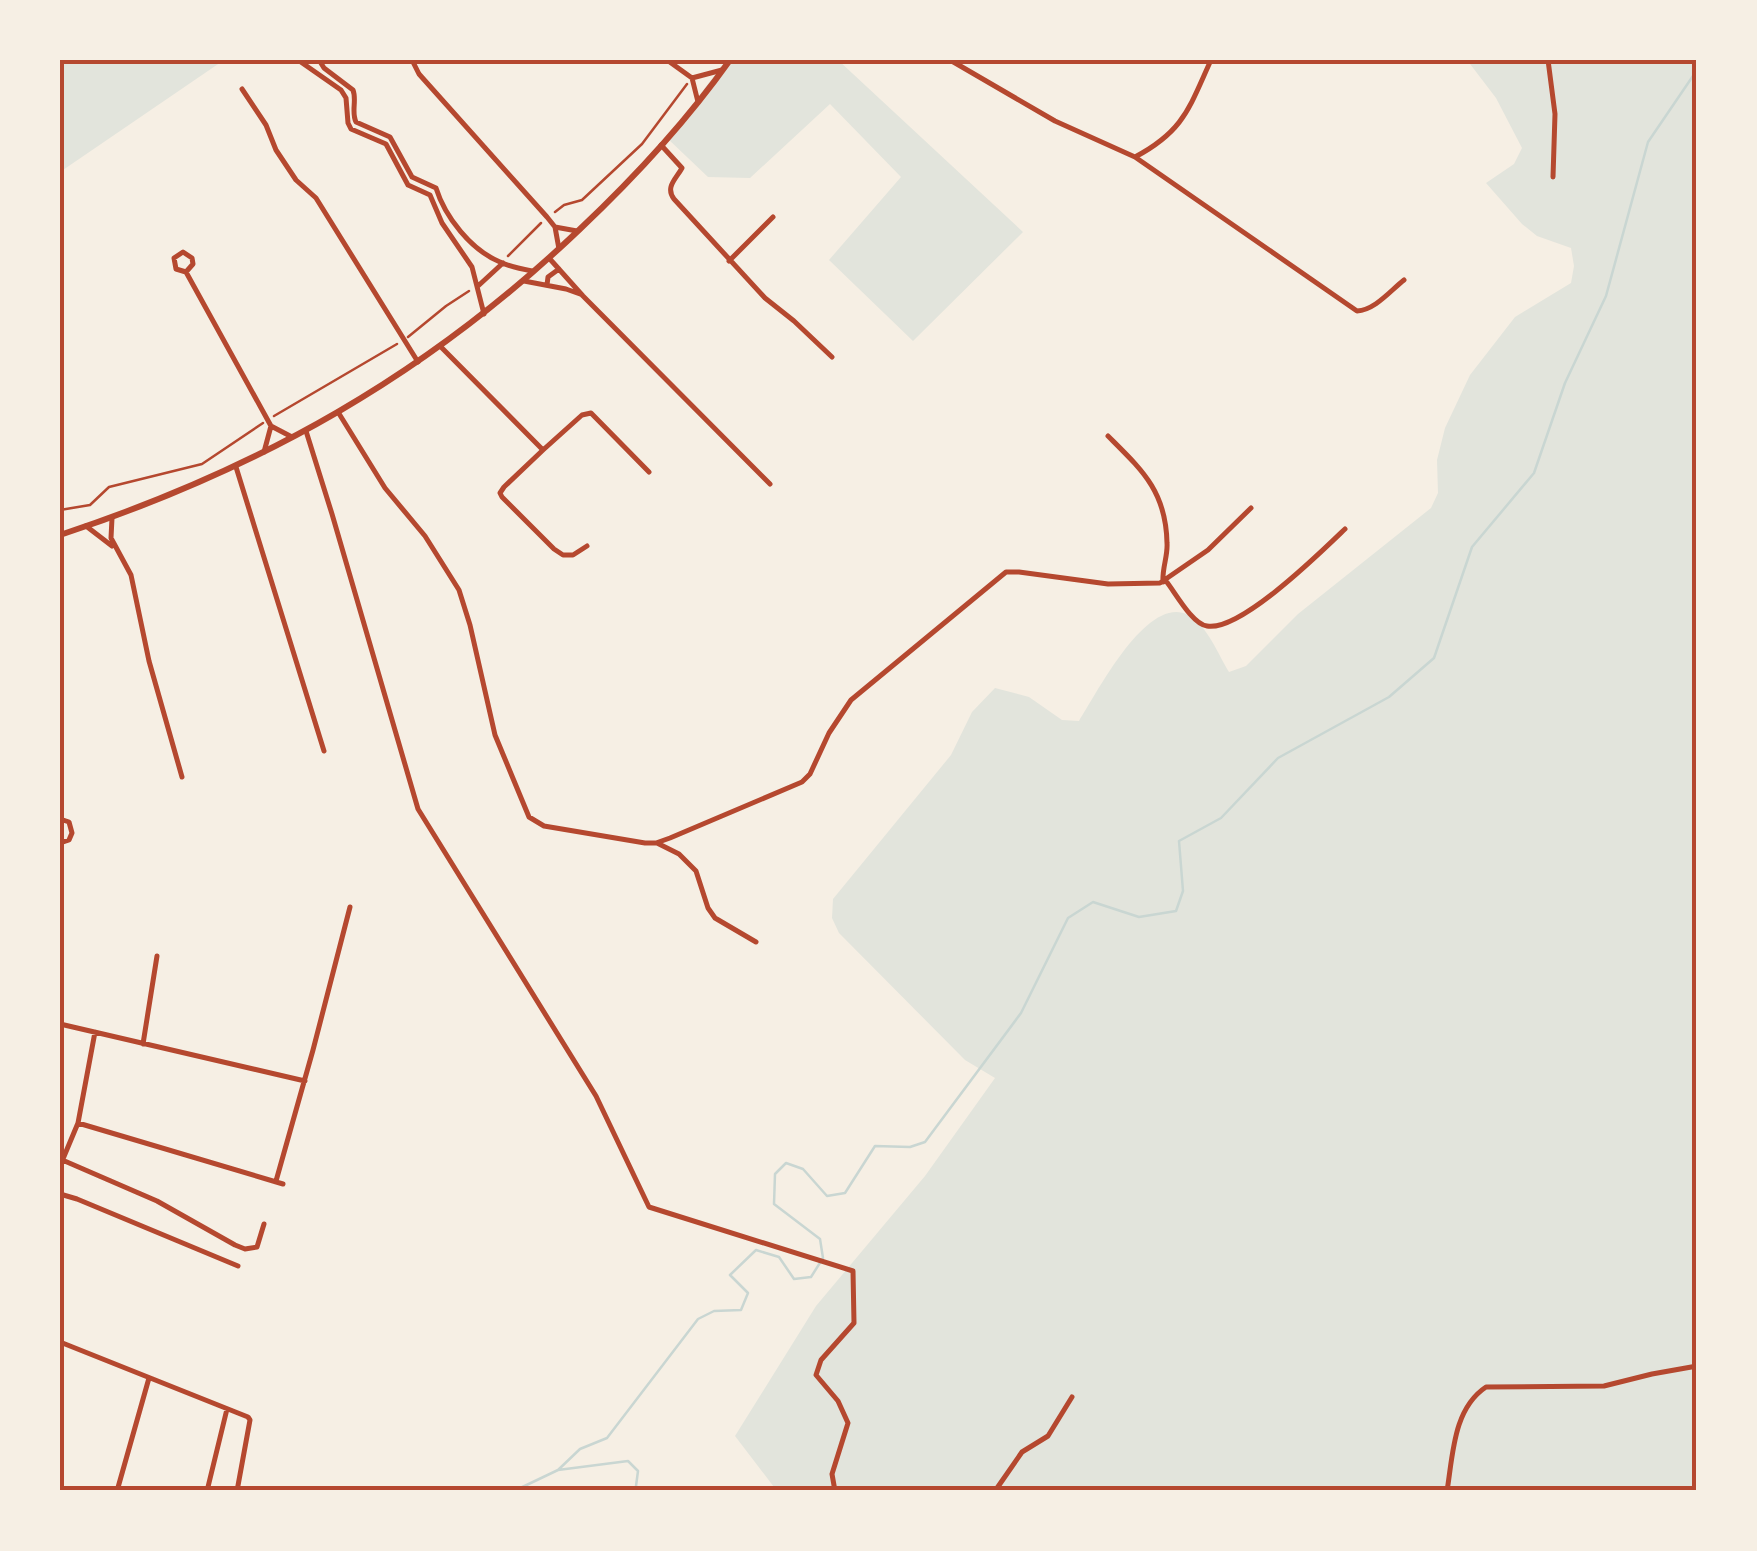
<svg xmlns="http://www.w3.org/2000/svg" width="1757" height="1551" font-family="Cabin,sans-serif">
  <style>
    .green { fill: #e2e4dc }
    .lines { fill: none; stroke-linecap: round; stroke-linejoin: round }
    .stream { stroke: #c9d6d2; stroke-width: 2.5 }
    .path { stroke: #b5482f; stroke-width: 2.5 }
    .minor { stroke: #b5482f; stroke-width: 5 }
    .tertiary { stroke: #b5482f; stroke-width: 6 }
    .neatline { fill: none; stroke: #b5482f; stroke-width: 4 }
  </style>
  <rect width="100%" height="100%" fill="#f6efe4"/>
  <path class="green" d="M 60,60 L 224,60 L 60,172 Z
    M 726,60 L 838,60 L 1023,232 L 913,341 L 829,260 L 901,177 L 830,104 L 750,178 L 708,177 L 667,138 Z
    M 1467,60 L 1697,60 L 1697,1491 L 777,1491 L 735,1436 L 816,1306 L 925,1176 L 995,1078 L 965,1060 L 839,933 L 832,918 L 833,899 L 951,755 L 972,712 L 995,688 L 1029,697 L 1062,720 L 1079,721 C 1097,693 1147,594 1188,615 C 1207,625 1218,654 1229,672 L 1246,666 L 1298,614 L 1431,508 L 1438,493 L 1437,460 L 1445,428 L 1470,375 L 1515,317 L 1571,283 L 1574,266 L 1571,248 L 1537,236 L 1522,224 L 1486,183 L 1514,164 L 1522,148 L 1496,98 Z"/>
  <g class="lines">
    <path class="stream" d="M 558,1470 L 580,1449 L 607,1438 L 698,1319 L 714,1311 L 741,1310 L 748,1293 L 730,1275 L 756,1250 L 779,1257 L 794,1279 L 811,1277 L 823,1258 L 820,1239 L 774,1204 L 775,1174 L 786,1163 L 803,1169 L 827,1196 L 845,1193 L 875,1146 L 910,1147 L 925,1142 L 1021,1013 L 1068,918 L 1093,902 L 1139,917 L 1176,911 L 1183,891 L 1179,841 L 1221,818 L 1278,758 L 1389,697 L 1434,658 L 1472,547 L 1534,473 L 1565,383 L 1606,296 L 1648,142 L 1697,70
      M 514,1491 L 558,1470 L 628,1461 L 638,1471 L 636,1486 L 640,1491"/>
    <path class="path" d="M 555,212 L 564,205 L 582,200 L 642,144 L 687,84
      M 508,256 L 541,223
      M 408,337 L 446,306 L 469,291
      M 274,416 L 397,344
      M 60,510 L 90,505 L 109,487 L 202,464 L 263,423"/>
    <path class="minor" d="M 298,60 L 341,90 L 346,98 L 348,123 L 351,129 L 386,144 L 408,185 L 430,195 L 442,223 L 472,267 L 484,314
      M 319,60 L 324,68 L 353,90 C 357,100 351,112 356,122 L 390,137 L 412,177 L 436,188 C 445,217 471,250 500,262 C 510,267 521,269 532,271
      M 412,60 L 419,74 L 547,217 L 555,227 L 559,249
      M 667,60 L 692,78 L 698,102
      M 950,60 L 1055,121 L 1135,157 C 1184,131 1189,108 1211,60
      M 1548,60 L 1555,114 L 1553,177
      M 692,78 L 722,70
      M 242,89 L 266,125 L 276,150 L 296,180 L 316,198 L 418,362
      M 661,145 L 682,168 C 676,179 665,187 674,199 L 765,298 L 794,321 L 832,357
      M 1135,157 L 1357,311 C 1375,310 1390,291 1404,280
      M 555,227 L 577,231
      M 549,258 L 583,296 L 770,484
      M 729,261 L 773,217
      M 186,272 L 193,264 L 192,258 L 183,252 L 174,258 L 176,269 L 186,272 L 271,426 L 292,437
      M 524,281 L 566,289 L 580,294
      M 547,285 L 548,277 L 559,269
      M 478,286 L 503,263
      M 441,347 L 543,450 L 582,415 L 591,413 L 649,472
      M 338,412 L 385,488 L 425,536 L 459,590 L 470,625 L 495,735 L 529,817 L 544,826 L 645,843 L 656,843 L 670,838 L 802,782 L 810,774 L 829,733 L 851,700 L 1006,572 L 1019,572 L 1108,584 L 1160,583 L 1208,550 L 1251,508
      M 306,431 L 332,514 L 418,809 L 596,1096 L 649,1207 L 853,1271 L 854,1323 L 821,1360 L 816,1375 L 838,1401 L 848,1423 L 832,1474 L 835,1491
      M 1108,436 C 1142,470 1166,491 1167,543 C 1168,556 1162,568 1163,582
      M 543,450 L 504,487 L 500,493 L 502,497 L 554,549 L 563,555 L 573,555 L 587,546
      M 264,452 L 271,426
      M 236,467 L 324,751
      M 112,518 L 111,538 L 131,575 L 149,661 L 182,777
      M 86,526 L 112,546
      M 1166,581 C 1175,592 1192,624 1207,626 C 1240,632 1321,552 1345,529
      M 60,819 L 69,822 L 72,833 L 69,840 L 60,843
      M 657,843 L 679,854 L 696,871 L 708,908 L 715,918 L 756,942
      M 60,1024 L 305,1081
      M 143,1044 L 157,956
      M 78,1123 L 283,1184
      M 60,1159 L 157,1201 L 235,1245 L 245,1249 L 257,1247 L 264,1224
      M 60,1166 L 78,1123 L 95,1032
      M 276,1181 L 313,1050 L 350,907
      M 60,1194 L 77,1199 L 238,1266
      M 60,1342 L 248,1417 L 250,1420 L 237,1491
      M 117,1491 L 149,1378
      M 207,1491 L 227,1409
      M 995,1491 L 1022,1452 L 1048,1436 L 1072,1397
      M 1447,1491 C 1453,1455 1453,1409 1486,1387 L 1604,1386 L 1652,1374 L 1697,1366"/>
    <path class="tertiary" d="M 60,535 C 260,469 427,375 579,230 C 634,178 686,122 730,60"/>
  </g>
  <rect width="1757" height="1551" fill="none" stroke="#f6efe4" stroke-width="125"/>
  <rect x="62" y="62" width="1632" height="1426" class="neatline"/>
</svg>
